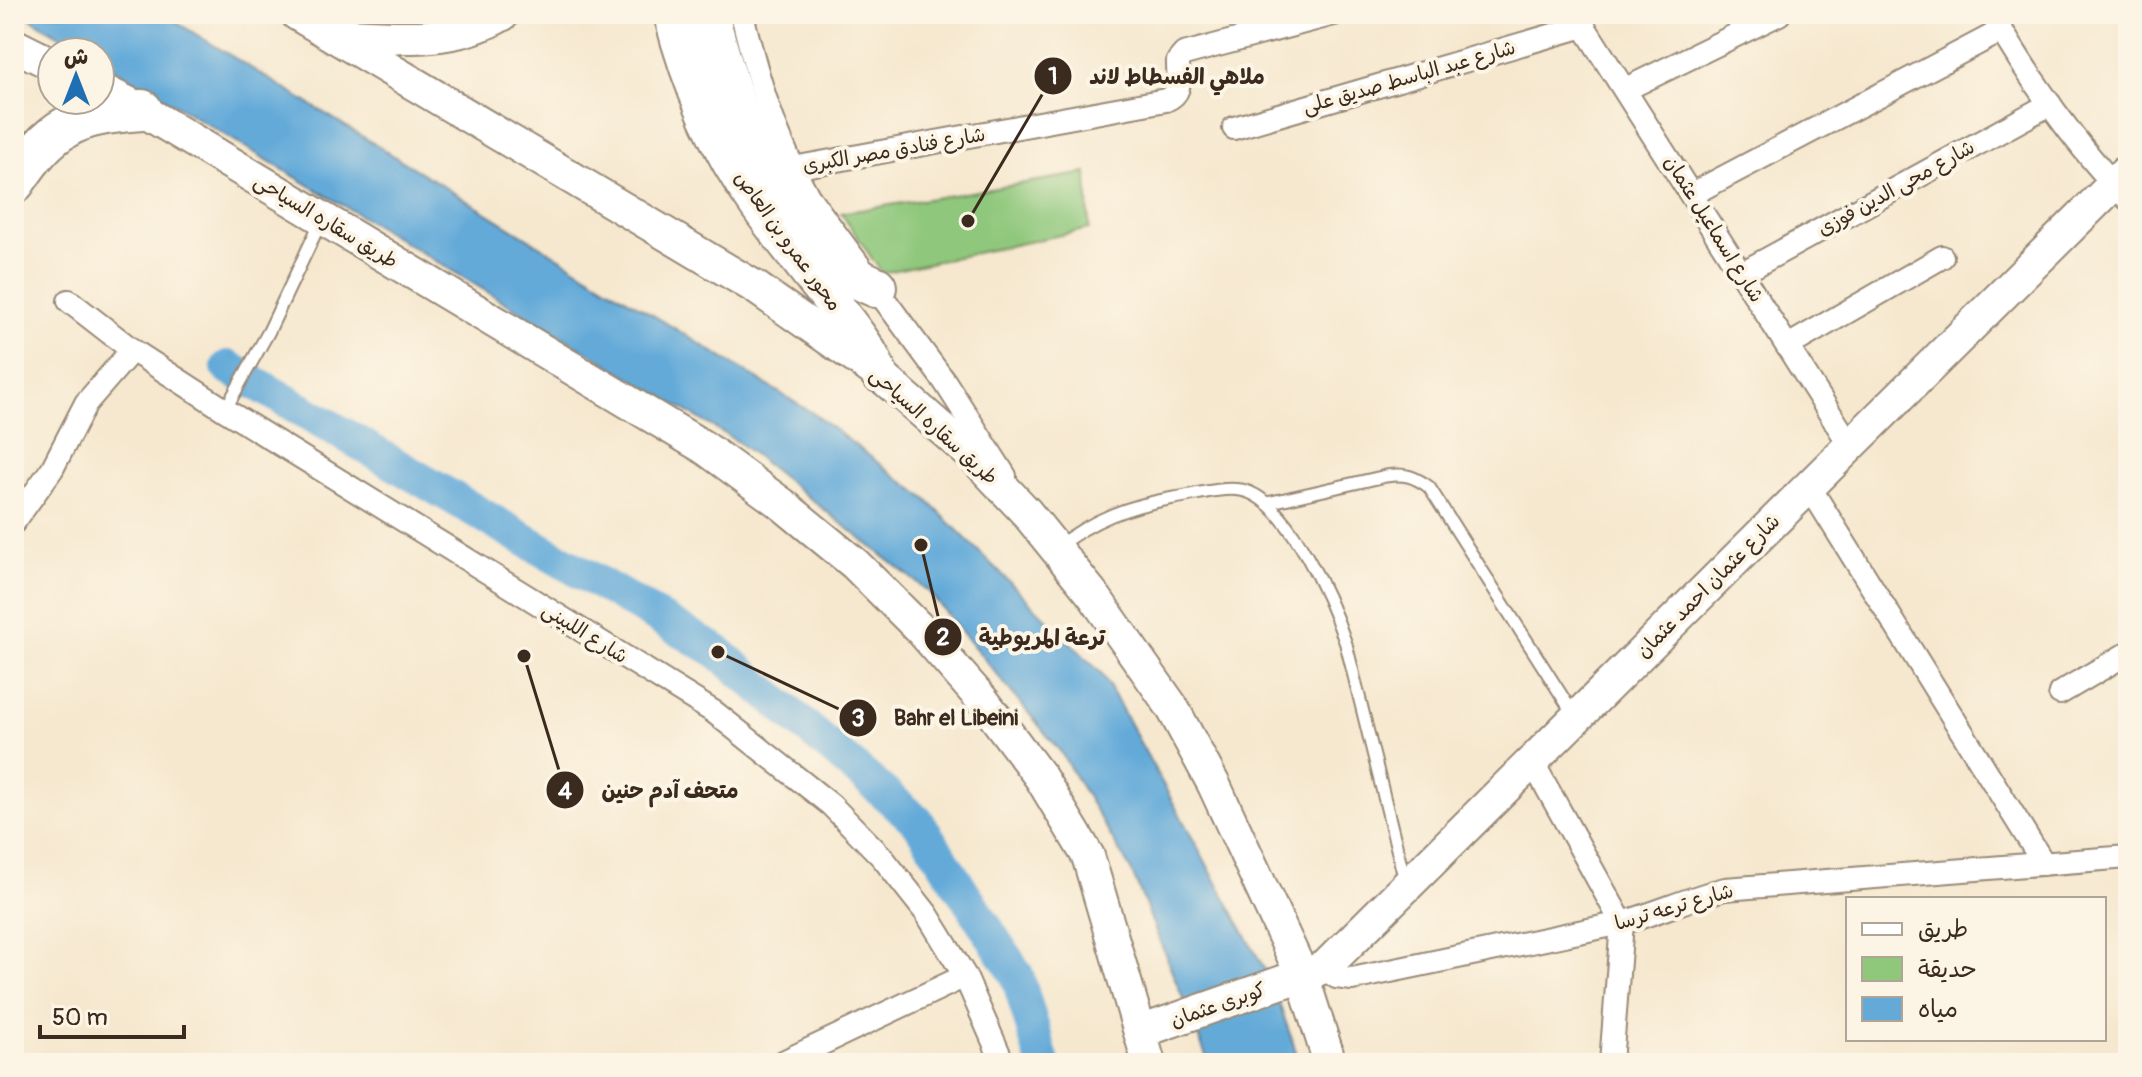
<svg xmlns="http://www.w3.org/2000/svg" width="2142" height="1077" font-family="Pangolin,'Playpen Sans Arabic',sans-serif">
  <style>
    .green { fill: #8fc77b; stroke: #65784c; stroke-width: 2 }
    .water { fill: #63aad9; stroke: #4f6a7c; stroke-width: 2 }
    .lines { fill: none; stroke-linecap: round; stroke-linejoin: round }
    .river { stroke: #63aad9; stroke-width: 34 }
    .lane-casing { stroke: #988976; stroke-width: 15 }
    .street-casing { stroke: #988976; stroke-width: 26 }
    .secondary-casing { stroke: #988976; stroke-width: 36 }
    .primary-casing { stroke: #988976; stroke-width: 40 }
    .highway-casing { stroke: #988976; stroke-width: 44 }
    .lane { stroke: #fff; stroke-width: 11 }
    .street { stroke: #fff; stroke-width: 22 }
    .secondary { stroke: #fff; stroke-width: 32 }
    .primary { stroke: #fff; stroke-width: 36 }
    .highway { stroke: #fff; stroke-width: 40 }
    .labels { text-anchor: middle; dominant-baseline: central; stroke-width: 8; stroke-linejoin: round; paint-order: stroke }
    .street-label { font-size: 20px; fill: #3b2a1e; stroke: #fcf5e5 }
    .leader { fill: none; stroke: #3b2a1e; stroke-width: 3 }
    .callout-dot { fill: #3b2a1e; stroke: #fcf5e5; stroke-width: 3 }
    .mark-label { font-size: 24px; text-anchor: middle; font-weight: bold; fill: #fff }
    .callout-label { font-size: 22px; text-anchor: middle; font-weight: bold; fill: #3b2a1e; stroke: #fcf5e5; stroke-width: 8; stroke-linejoin: round; paint-order: stroke }
  </style>
  <rect width="100%" height="100%" fill="#fcf5e5"/>
  <filter id="ink" filterUnits="userSpaceOnUse"><feTurbulence type="fractalNoise" baseFrequency=".0125" numOctaves="2"/><feDisplacementMap in="SourceGraphic" scale="16" xChannelSelector="R" yChannelSelector="G"/><feConvolveMatrix kernelMatrix="1 2 1 2 8 2 1 2 1" color-interpolation-filters="sRGB"/></filter>
  <filter id="wash" filterUnits="userSpaceOnUse"><feTurbulence type="fractalNoise" baseFrequency=".006" numOctaves="4" result="noise"/><feDisplacementMap in="SourceGraphic" scale="32" xChannelSelector="R" yChannelSelector="G"/><feGaussianBlur stdDeviation="1.8" result="paint"/><feColorMatrix in="noise" values="0 0 0 0 0 0 0 0 0 0 0 0 0 0 0 0 0 1.4 0 .05"/><feComposite in="paint" operator="in"/></filter>
  <g filter="url(#wash)">
    <rect width="100%" height="100%" fill="#f6e8cf"/>
    <path class="green" d="M 1087,173 L 1089,229 L 882,273 L 841,213 Z"/>
    <path class="water" d="M 23,14 L 163,14 L 814,414 L 926,499 L 1103,675 L 1272,983 L 1300,1063 L 1209,1063 L 1132,872 L 1060,751 L 929,592 L 738,442 L 100,60 L 100,52 L 87,52 Z"/>
    <g class="lines">
      <path class="river" d="M 228,367 L 718,652 L 918,822 L 1017,975 L 1043,1063"/>
    </g>
  </g>
  <g filter="url(#ink)">
    <g class="lines">
      <g class="lane-casing">
        <path id="lane" d="M 225,410 L 269,331 L 322,219
          M 1267,503 L 1386,476 C 1404,473 1414,476 1429,487 L 1574,715
          M 1056,548 C 1093,519 1128,506 1174,498 C 1195,495 1220,487 1241,490 C 1288,498 1332,603 1346,644 L 1405,881"/>
      </g>
      <g class="street-casing">
        <path id="street" d="M 742,14 C 758,80 774,136 808,196 L 945,382 L 1005,476
          M 1576,14 L 1850,445
          M 1992,14 C 2026,74 2079,150 2128,199
          M 1626,89 L 1779,14
          M 1234,128 L 1584,26
          M 793,168 L 1166,100 C 1185,92 1177,77 1178,61 L 1184,54 L 1334,14
          M 1692,194 L 2001,31
          M 1742,273 L 2050,104
          M 69,301 L 132,350 L 225,410 L 714,712 L 831,805 L 882,857 L 927,914 L 965,976 L 1003,1063
          M 1788,346 L 1942,257
          M 1809,486 L 2044,864
          M 14,522 L 52,469 L 86,403 L 132,350
          M 2060,693 L 2128,653
          M 1532,761 L 1622,923 L 1611,1063
          M 1325,967 L 1336,977 L 1352,979 L 1622,923 C 1657,913 1689,898 1725,889 L 2128,857
          M 781,1063 L 965,976"/>
      </g>
      <g class="secondary-casing">
        <path id="secondary" d="M 297,14 L 755,287 L 879,374 L 974,457 L 1026,512 L 1094,596 L 1172,707 L 1214,785 L 1302,975 L 1330,1063
          M 334,34 C 392,37 451,45 503,14
          M 14,45 L 52,64
          M 100,89 L 142,110 L 705,448 L 782,504 L 855,564 L 922,631 L 984,702 L 1041,778 L 1088,856 L 1149,1063
          M 1140,1032 L 1325,967 L 2128,170"/>
      </g>
      <g class="primary-casing">
        <path id="primary" d="M 672,14 C 689,81 717,148 757,204 C 781,238 807,270 832,302 C 849,325 869,347 879,374"/>
      </g>
      <g class="highway-casing">
        <path id="highway" d="M 708,14 C 727,85 756,184 805,239 C 825,261 850,276 876,287
          M 14,183 C 52,126 73,115 142,110"/>
      </g>
      <use href="#lane" class="lane"/>
      <use href="#street" class="street"/>
      <use href="#secondary" class="secondary"/>
      <use href="#primary" class="primary"/>
      <use href="#highway" class="highway"/>
    </g>
  </g>
  <g class="labels">
    <g class="street-label">
      <text transform="translate(1409 77) rotate(-16)">شارع عبد الباسط صديق على</text>
      <text transform="translate(894 150) rotate(-10)">شارع فنادق مصر الكبرى</text>
      <text transform="translate(1896 188) rotate(-29)">شارع محى الدين فوزى</text>
      <text transform="translate(326 221) rotate(31)">طريق سقاره السياحى</text>
      <text transform="translate(1714 229) rotate(58)">شارع اسماعيل عثمان</text>
      <text transform="translate(788 241) rotate(54)">محور عمرو بن العاص</text>
      <text transform="translate(934 426) rotate(42)">طريق سقاره السياحى</text>
      <text transform="translate(1708 586) rotate(-45)">شارع عثمان احمد عثمان</text>
      <text transform="translate(585 633) rotate(32)">شارع اللبينى</text>
      <text transform="translate(1674 907) rotate(-16)">شارع ترعه ترسا</text>
      <text transform="translate(1218 1005) rotate(-19)">كوبرى عثمان</text>
    </g>
  </g>
  <path class="leader" d="M968 221L1053 76M921 545L943 637M718 652L858 718M524 656L565 790"/>
  <g class="callout-dot">
    <circle cx="968" cy="221" r="8"/>
    <circle cx="921" cy="545" r="8"/>
    <circle cx="718" cy="652" r="8"/>
    <circle cx="524" cy="656" r="8"/>
    <circle cx="1053" cy="76" r="20"/>
    <circle cx="943" cy="637" r="20"/>
    <circle cx="858" cy="718" r="20"/>
    <circle cx="565" cy="790" r="20"/>
  </g>
  <g class="mark-label">
    <text x="1053" y="84">1</text>
    <text x="943" y="645">2</text>
    <text x="858" y="726">3</text>
    <text x="565" y="799">4</text>
  </g>
  <g class="callout-label">
    <text x="1177" y="84">ملاهي الفسطاط لاند</text>
    <text x="1042" y="645">ترعة المريوطية</text>
    <text x="956" y="725">Bahr el Libeini</text>
    <text x="670" y="798">متحف آدم حنين</text>
  </g>
  <rect width="2142" height="1077" fill="none" stroke="#fcf5e5" stroke-width="48"/>
  <rect x="1846" y="897" width="260" height="144" fill="#fcf5e5" stroke="#afa495" stroke-width="2"/>
  <rect x="1862" y="923" width="40" height="12" fill="#ffffff" stroke="#afa495" stroke-width="2"/>
  <text x="1918" y="937" font-size="24" fill="#3b2a1e">طريق</text>
  <rect x="1862" y="957" width="40" height="24" fill="#8fc77b" stroke="#afa495" stroke-width="2"/>
  <text x="1918" y="977" font-size="24" fill="#3b2a1e">حديقة</text>
  <rect x="1862" y="997" width="40" height="24" fill="#63aad9" stroke="#afa495" stroke-width="2"/>
  <text x="1918" y="1017" font-size="24" fill="#3b2a1e">مياه</text>
  <g transform="translate(76 76)"><circle r="38" fill="#fcf5e5" stroke="#afa495" stroke-width="2"/>
  <path d="M0-6L14 30L0 20L-14 30Z" fill="#1f6fb2"/>
  <text y="-12" font-size="22" font-weight="bold" text-anchor="middle" fill="#3b2a1e">ش</text>
  </g>
  <path d="M40 1025v12h144v-12" fill="none" stroke="#3b2a1e" stroke-width="4"/>
  <text x="52" y="1025" font-size="24" fill="#3b2a1e" stroke="#fcf5e5" stroke-width="6" paint-order="stroke">50 m</text>
</svg>
